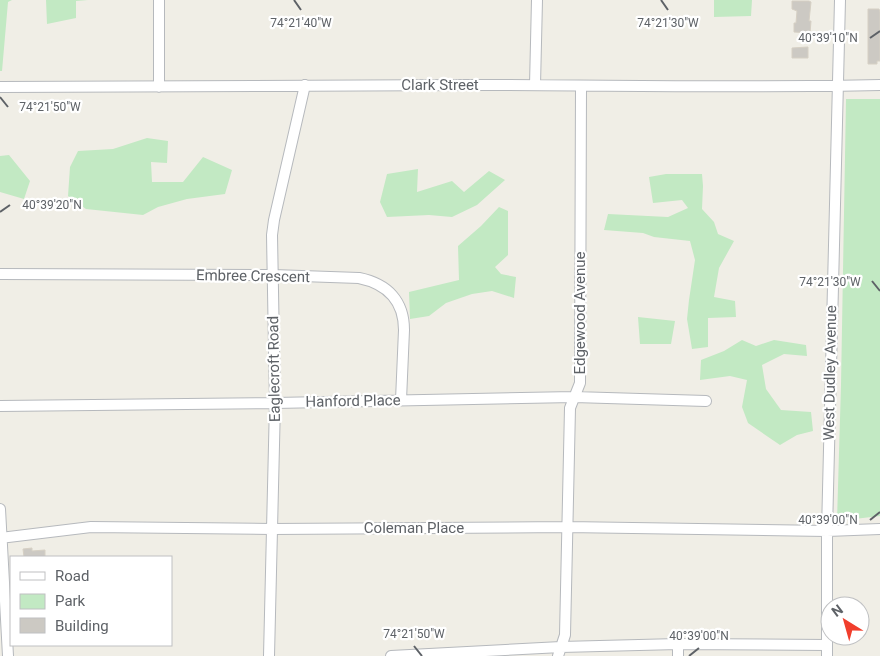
<svg xmlns="http://www.w3.org/2000/svg" width="880" height="656" font-family="Roboto,sans-serif">
  <style>
    .green { fill: #c2e9c3 }
    .building { fill: #ccc9c3; stroke: #d6d0c4 }
    .lines { fill: none; stroke-linecap: round; stroke-linejoin: round }
    .street-casing { stroke: #b6b9bd; stroke-width: 12 }
    .street { stroke: #fff; stroke-width: 10 }
    .ticks { fill: none; stroke: #5e6267; stroke-width: 2 }
    .labels { text-anchor: middle; dominant-baseline: central; stroke-width: 4.5; stroke-linejoin: round; paint-order: stroke }
    .street-label { font-size: 15px; fill: #5e6267; stroke: #fff }
    .ticks-label { font-size: 12px; text-anchor: middle; fill: #5e6267; stroke: #fff; stroke-width: 4.5; stroke-linejoin: round; paint-order: stroke }
  </style>
  <rect width="100%" height="100%" fill="#f0eee6"/>
  <path class="green" d="M 0,0 L 12,0 L 8,2 L 2,71 L 0,71 Z
    M 46,0 L 88,0 L 76,1 L 76,18 L 47,24 Z
    M 714,0 L 752,0 L 751,16 L 714,17 Z
    M 846,99 L 880,99 L 880,516 L 837,521 L 841,385 Z
    M 147,138 L 168,141 L 167,163 L 151,162 L 152,182 L 183,182 L 203,157 L 232,170 L 225,194 L 187,199 L 158,207 L 143,215 L 86,209 L 68,196 L 70,167 L 78,151 L 113,149 Z
    M 9,155 L 30,181 L 24,199 L 0,192 L 0,156 Z
    M 418,169 L 417,192 L 452,181 L 464,192 L 489,171 L 505,180 L 477,205 L 452,217 L 429,215 L 387,217 L 380,202 L 387,174 Z
    M 666,174 L 702,174 L 703,186 L 702,209 L 714,222 L 718,234 L 734,241 L 719,268 L 714,297 L 735,301 L 736,317 L 708,318 L 708,347 L 692,349 L 687,319 L 689,300 L 695,260 L 690,241 L 654,237 L 643,233 L 604,230 L 608,214 L 668,217 L 688,208 L 682,200 L 653,203 L 649,177 Z
    M 499,207 L 508,211 L 508,255 L 495,267 L 501,274 L 516,277 L 514,298 L 492,291 L 472,294 L 446,303 L 429,316 L 410,319 L 409,292 L 459,280 L 458,246 L 481,226 Z
    M 638,317 L 675,321 L 671,344 L 640,344 Z
    M 742,340 L 756,346 L 774,340 L 806,345 L 807,356 L 784,354 L 762,365 L 766,389 L 781,410 L 811,412 L 813,431 L 797,435 L 780,445 L 748,423 L 742,407 L 747,380 L 730,376 L 700,380 L 701,360 L 724,351 Z"/>
  <path class="building" d="M 792,1 L 809,1 L 811,2 L 809,21 L 811,21 L 810,33 L 794,32 L 794,23 L 796,23 L 797,11 L 792,9 Z
    M 868,9 L 879,9 L 880,12 L 880,61 L 877,61 L 877,64 L 868,64 Z
    M 808,47 L 808,58 L 792,58 L 792,48 Z
    M 32,548 L 32,551 L 45,550 L 45,557 L 24,557 L 23,549 Z"/>
  <g class="lines">
    <g class="street-casing">
      <path id="street" d="M 535,85 L 537,0
        M 0,87 C 156,87 312,85 469,85 C 606,85 743,88 880,85
        M 159,87 L 159,0
        M 0,274 L 273,275 L 359,278 C 388,284 404,301 404,330 L 401,400
        M 0,406 L 275,403 L 574,397 L 706,401
        M 0,509 L 8,656
        M 0,538 L 91,527 L 272,529 L 567,527 L 827,531 L 880,529
        M 269,656 L 275,403 L 272,235 L 274,220 L 305,85
        M 391,656 L 561,647 L 678,644 L 827,645
        M 558,656 L 565,635 L 570,408 L 580,383 L 581,86
        M 678,656 L 678,644
        M 827,656 L 827,531 L 840,0"/>
    </g>
    <use href="#street" class="street"/>
  </g>
  <path class="ticks" d="M 294,0 L 301,10M 661,0 L 668,10M 870,38 L 880,31M 0,97 L 8,107M 0,212 L 10,205M 872,281 L 880,291M 870,520 L 880,512M 414,646 L 422,656M 689,656 L 699,648"/>
  <g class="labels">
    <g class="street-label">
      <text x="440" y="85">Clark Street</text>
      <text transform="translate(253 276) rotate(1)">Embree Crescent</text>
      <text transform="translate(580 313) rotate(-90)">Edgewood Avenue</text>
      <text transform="translate(274 369) rotate(-91)">Eaglecroft Road</text>
      <text transform="translate(830 373) rotate(-89)">West Dudley Avenue</text>
      <text transform="translate(353 401) rotate(-1)">Hanford Place</text>
      <text x="414" y="528">Coleman Place</text>
    </g>
  </g>
  <g class="ticks-label">
    <text x="301" y="27">74°21'40"W</text>
    <text x="668" y="27">74°21'30"W</text>
    <text x="828" y="42">40°39'10"N</text>
    <text x="50" y="111">74°21'50"W</text>
    <text x="52" y="209">40°39'20"N</text>
    <text x="830" y="286">74°21'30"W</text>
    <text x="828" y="524">40°39'00"N</text>
    <text x="414" y="638">74°21'50"W</text>
    <text x="699" y="640">40°39'00"N</text>
  </g>
  <rect x="10" y="556" width="162" height="90" fill="#ffffff" stroke="#bfc0c2"/>
  <rect x="20" y="572" width="25" height="8" fill="#ffffff" stroke="#bfc0c2"/>
  <text x="55" y="581" font-size="15" fill="#5e6267">Road</text>
  <rect x="20" y="594" width="25" height="15" fill="#c2e9c3" stroke="#bfc0c2"/>
  <text x="55" y="606" font-size="15" fill="#5e6267">Park</text>
  <rect x="20" y="618" width="25" height="15" fill="#ccc9c3" stroke="#bfc0c2"/>
  <text x="55" y="631" font-size="15" fill="#5e6267">Building</text>
  <g transform="translate(845 621) rotate(323)"><circle r="24" fill="#ffffff" stroke="#bfc0c2"/>
  <path d="M0-4L9 19L0 12L-9 19Z" fill="#f13e2c"/>
  <text y="-8" font-size="14" font-weight="bold" text-anchor="middle" fill="#5e6267">N</text>
  </g>
</svg>
